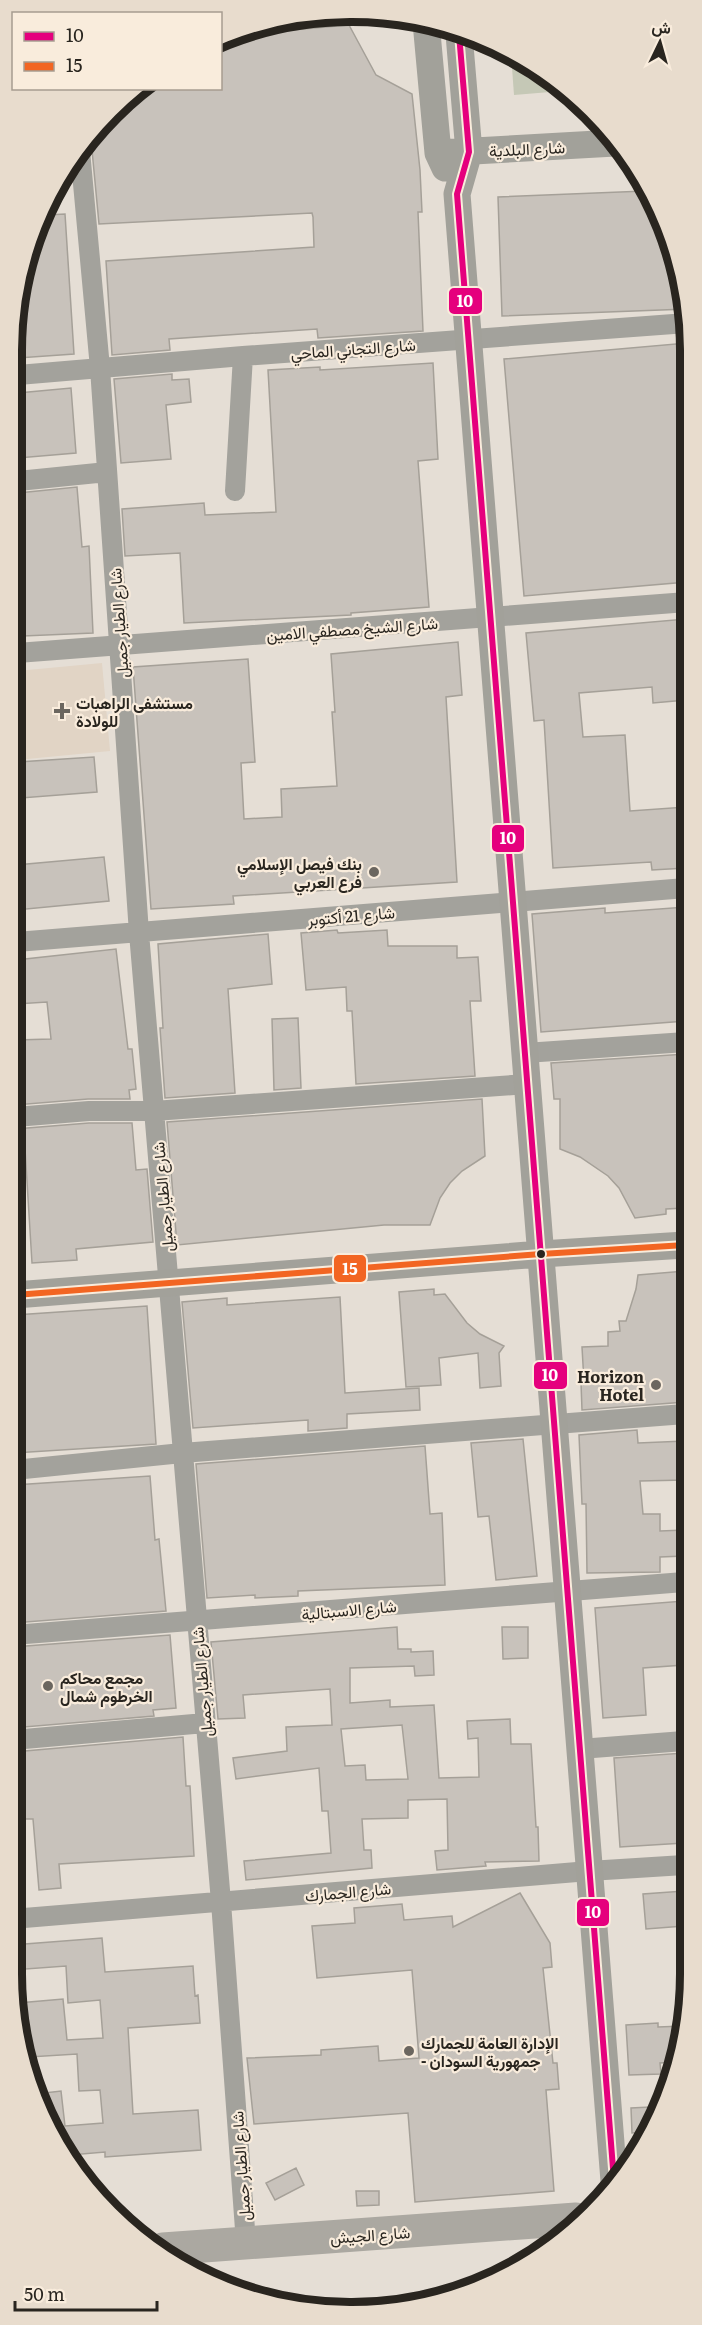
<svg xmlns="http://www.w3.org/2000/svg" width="702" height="2325" font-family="Literata,Vazirmatn,serif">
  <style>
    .built { fill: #e1d4c5 }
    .green { fill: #c5c8b6 }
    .building { fill: #c8c2bb; stroke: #a5a098; stroke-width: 1.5; fill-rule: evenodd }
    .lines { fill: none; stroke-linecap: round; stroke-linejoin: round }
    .street { stroke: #a3a29c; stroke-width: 20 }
    .secondary { stroke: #a2a19a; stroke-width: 27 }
    .highway { stroke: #aba8a1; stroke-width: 33 }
    .bus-1-casing { stroke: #f9ecdc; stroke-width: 10 }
    .bus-2-casing { stroke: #f9ecdc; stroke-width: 10 }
    .bus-1 { stroke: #e5007d; stroke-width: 6 }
    .bus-2 { stroke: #f26522; stroke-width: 6 }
    .poi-dot { fill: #6b665f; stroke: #f9ecdc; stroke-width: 2 }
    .bus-dot { fill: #29251f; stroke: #f9ecdc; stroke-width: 2 }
    .labels { text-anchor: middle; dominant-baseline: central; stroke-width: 4.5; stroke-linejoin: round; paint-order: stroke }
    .street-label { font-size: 16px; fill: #29251f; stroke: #f9ecdc }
    .poi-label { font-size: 16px; font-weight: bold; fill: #29251f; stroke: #f9ecdc; text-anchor: start }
    .rim { fill: none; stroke: #29251f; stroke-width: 8 }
    .line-badge { stroke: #f9ecdc; stroke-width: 2 }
    .badge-label { font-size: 16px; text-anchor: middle; font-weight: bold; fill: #fff }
  </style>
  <rect width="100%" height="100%" fill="#e5ded5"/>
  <path class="built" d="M 102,663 L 110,751 L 17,760 L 17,671 Z"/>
  <path class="green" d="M 511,54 L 521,58 L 562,91 L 514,95 Z"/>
  <path class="building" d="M 349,25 L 376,75 L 412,94 L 420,170 L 422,212 L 418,212 L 423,331 L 318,338 L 317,329 L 169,339 L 170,350 L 112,355 L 106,261 L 314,247 L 313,217 L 312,213 L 99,224 L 92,150 L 89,143 L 143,88 L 220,88 L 220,45 L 246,34 Z
    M 645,191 L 664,221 L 687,309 L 502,316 L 498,197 Z
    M 65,214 L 74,354 L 18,358 L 19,285 L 47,215 Z
    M 687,343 L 687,582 L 524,596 L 504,359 Z
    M 433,363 L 438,459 L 418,461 L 429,607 L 351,613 L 351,615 L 184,623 L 180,553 L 125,556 L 122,509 L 204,503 L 205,515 L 276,512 L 268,370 L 320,367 L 320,370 Z
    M 172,374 L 172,380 L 189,379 L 191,402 L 166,405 L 171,459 L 121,463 L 114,379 Z
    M 71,388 L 76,453 L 18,458 L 18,393 Z
    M 77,487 L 82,547 L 89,546 L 93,633 L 23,636 L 18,493 Z
    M 686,619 L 686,700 L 653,703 L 652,687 L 579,693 L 583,737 L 625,735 L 630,811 L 686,807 L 686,868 L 652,870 L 651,862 L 553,868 L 544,720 L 534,721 L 526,633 Z
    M 458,642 L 462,695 L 446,697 L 457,882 L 233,896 L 234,904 L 151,909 L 133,667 L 248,659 L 255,762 L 241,763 L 244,819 L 282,817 L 281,789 L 337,786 L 332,712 L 335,712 L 331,654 Z
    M 94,757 L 97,792 L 21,798 L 18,762 Z
    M 104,857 L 109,901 L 16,910 L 16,865 Z
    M 686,907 L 686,1021 L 541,1032 L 532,914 L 605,908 L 605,913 Z
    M 337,930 L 338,933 L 387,930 L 388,946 L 457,946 L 457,958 L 478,957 L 481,1001 L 470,1001 L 475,1076 L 356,1084 L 352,1011 L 347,1011 L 346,987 L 306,990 L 301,933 Z
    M 268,934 L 272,984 L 228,989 L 235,1093 L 165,1098 L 160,1028 L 163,1028 L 158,944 Z
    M 116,949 L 128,1049 L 132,1049 L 136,1089 L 129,1090 L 130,1099 L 88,1099 L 15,1105 L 16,1040 L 51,1039 L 47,1002 L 16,1004 L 16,960 Z
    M 298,1018 L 301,1088 L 274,1090 L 272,1019 Z
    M 686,1054 L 685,1208 L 666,1209 L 666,1214 L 635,1218 L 619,1188 L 608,1176 L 580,1157 L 560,1149 L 560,1099 L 554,1099 L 551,1063 Z
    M 482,1099 L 485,1156 L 462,1171 L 450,1183 L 440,1198 L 430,1225 L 384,1225 L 177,1245 L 167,1122 Z
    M 89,1123 L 132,1123 L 136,1170 L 147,1169 L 153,1242 L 76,1249 L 77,1260 L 32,1263 L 25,1149 L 15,1149 L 15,1129 Z
    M 685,1271 L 685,1402 L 582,1410 L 581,1383 L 584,1382 L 582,1347 L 608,1346 L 608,1332 L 620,1331 L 619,1321 L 626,1321 L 636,1289 L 638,1275 Z
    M 434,1289 L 434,1295 L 445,1294 L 467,1323 L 480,1334 L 504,1346 L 499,1353 L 501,1386 L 480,1388 L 478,1353 L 439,1358 L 441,1385 L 406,1387 L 399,1292 Z
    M 340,1297 L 345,1393 L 419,1388 L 420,1410 L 347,1414 L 347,1428 L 308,1431 L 308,1420 L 193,1428 L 182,1302 L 227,1298 L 227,1305 Z
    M 147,1306 L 156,1444 L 14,1453 L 15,1315 Z
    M 637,1430 L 638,1443 L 685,1441 L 685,1480 L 640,1481 L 643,1514 L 660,1514 L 660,1531 L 685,1530 L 684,1556 L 660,1557 L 660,1572 L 587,1573 L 586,1504 L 582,1504 L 579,1435 Z
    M 523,1439 L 537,1576 L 496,1580 L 489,1516 L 478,1517 L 471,1443 Z
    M 425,1446 L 430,1514 L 442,1513 L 445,1585 L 298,1591 L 298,1596 L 255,1598 L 255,1595 L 207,1598 L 196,1464 Z
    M 150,1476 L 155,1540 L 159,1539 L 166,1611 L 13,1623 L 14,1485 Z
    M 684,1601 L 684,1665 L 643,1668 L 646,1715 L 603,1718 L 595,1608 Z
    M 397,1627 L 398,1649 L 411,1649 L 411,1652 L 433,1651 L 434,1675 L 415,1676 L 414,1666 L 350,1668 L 350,1703 L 390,1700 L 390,1707 L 434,1705 L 439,1778 L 479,1777 L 478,1738 L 468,1739 L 467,1721 L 510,1719 L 511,1744 L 531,1744 L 536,1827 L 538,1827 L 539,1861 L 485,1862 L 486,1866 L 437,1870 L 435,1851 L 448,1850 L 447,1799 L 408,1800 L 408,1818 L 362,1819 L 364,1850 L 371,1850 L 372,1868 L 246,1880 L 244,1861 L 331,1853 L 328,1811 L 322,1811 L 319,1768 L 236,1779 L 233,1758 L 287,1751 L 286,1727 L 332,1725 L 330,1689 L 243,1695 L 245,1718 L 218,1719 L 211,1642 ZM 402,1725 L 408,1779 L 366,1780 L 365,1765 L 345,1766 L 341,1729 Z
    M 502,1627 L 528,1627 L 528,1658 L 503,1659 Z
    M 170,1635 L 176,1708 L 153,1710 L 154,1716 L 24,1727 L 23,1720 L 13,1721 L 13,1647 Z
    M 183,1737 L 186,1786 L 190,1786 L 194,1856 L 59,1864 L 61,1888 L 39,1890 L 33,1819 L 13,1819 L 13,1756 L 25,1756 L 25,1751 Z
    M 684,1753 L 684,1843 L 620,1847 L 614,1758 Z
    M 684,1891 L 684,1926 L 646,1929 L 643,1894 Z
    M 520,1893 L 550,1943 L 552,1967 L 543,1968 L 553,2063 L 557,2063 L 559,2089 L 546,2090 L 554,2191 L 415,2202 L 408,2113 L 254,2124 L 247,2058 L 321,2055 L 321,2050 L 378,2046 L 379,2061 L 419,2058 L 412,1970 L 317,1978 L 312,1926 L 355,1923 L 354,1908 L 402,1904 L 404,1920 L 452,1916 L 453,1927 Z
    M 102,1938 L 105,1972 L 193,1966 L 195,1996 L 198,1995 L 200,2023 L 128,2028 L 133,2114 L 198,2110 L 201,2150 L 105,2157 L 105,2152 L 70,2155 L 38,2103 L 36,2094 L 61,2091 L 65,2126 L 103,2123 L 100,2090 L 79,2091 L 77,2054 L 29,2057 L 18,2003 L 63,1999 L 67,2040 L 103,2038 L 100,2000 L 68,2003 L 66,1966 L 12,1970 L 12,1945 Z
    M 658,2023 L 658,2027 L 683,2026 L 683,2040 L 675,2062 L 660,2063 L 661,2074 L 629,2075 L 626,2025 Z
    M 650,2107 L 650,2121 L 645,2132 L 632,2133 L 631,2108 Z
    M 296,2168 L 304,2185 L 275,2200 L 266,2183 Z
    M 356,2191 L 379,2191 L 379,2205 L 357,2206 Z"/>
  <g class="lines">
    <path class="street" d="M 80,151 L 100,368 L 139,933 L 221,1902 L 246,2243
      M 18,375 L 243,356 L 687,323
      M 18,481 L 107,472
      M 235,491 L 243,356
      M 17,653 L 687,602
      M 16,942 L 686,888
      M 525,1053 L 686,1042
      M 15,1117 L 89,1111 L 154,1111 L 527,1084
      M 14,1470 L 182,1453 L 685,1414
      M 13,1635 L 684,1582
      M 13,1740 L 205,1723
      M 580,1749 L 684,1741
      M 12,1919 L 589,1871 L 684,1865"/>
    <path class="secondary" d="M 426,22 L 438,153 L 445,168
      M 459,34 L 469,152 L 457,194 L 614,2181
      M 438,153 L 615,143
      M 15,1295 L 541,1254 L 685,1245"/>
    <path class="highway" d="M 163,2249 L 576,2219"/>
    <g class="bus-1-casing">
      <path id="bus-1" d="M 459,34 L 469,152 L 457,194 L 614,2181"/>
    </g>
    <g class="bus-2-casing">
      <path id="bus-2" d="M 15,1295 L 541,1254 L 685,1245"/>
    </g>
    <use href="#bus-1" class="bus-1"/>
    <use href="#bus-2" class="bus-2"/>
  </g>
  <g class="poi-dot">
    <path d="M59 702h6v6h6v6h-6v6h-6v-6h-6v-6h6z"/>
    <circle cx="374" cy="872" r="6"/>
    <circle cx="656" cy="1385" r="6"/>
    <circle cx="48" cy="1686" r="6"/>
    <circle cx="409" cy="2051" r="6"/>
  </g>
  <circle class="bus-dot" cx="541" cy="1254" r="5"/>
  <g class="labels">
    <g class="street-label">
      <text transform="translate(527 148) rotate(-3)">شارع البلدية</text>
      <text transform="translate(353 348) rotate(-4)">شارع التجاني الماحي</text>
      <text transform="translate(118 623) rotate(-94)">شارع الطيار جميل</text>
      <text transform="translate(352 628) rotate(-4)">شارع الشيخ مصطفي الامين</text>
      <text transform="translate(351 915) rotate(-5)">شارع 21 أكتوبر</text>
      <text transform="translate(162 1197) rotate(-95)">شارع الطيار جميل</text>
      <text transform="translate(349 1609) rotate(-5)">شارع الاسبتالية</text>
      <text transform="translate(201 1682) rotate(-95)">شارع الطيار جميل</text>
      <text transform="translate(348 1891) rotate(-5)">شارع الجمارك</text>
      <text transform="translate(240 2166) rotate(-94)">شارع الطيار جميل</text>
      <text transform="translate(370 2234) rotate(-4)">شارع الجيش</text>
    </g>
    <g class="poi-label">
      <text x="76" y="702">مستشفى الراهبات<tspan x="76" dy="18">للولادة</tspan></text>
      <text x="362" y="863" text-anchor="end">بنك فيصل الإسلامي<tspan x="362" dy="18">فرع العربي</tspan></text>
      <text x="644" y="1376" text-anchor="end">Horizon<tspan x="644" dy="18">Hotel</tspan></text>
      <text x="60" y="1677">مجمع محاكم<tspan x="60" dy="18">الخرطوم شمال</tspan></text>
      <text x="421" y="2042">الإدارة العامة للجمارك<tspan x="421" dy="18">- جمهورية السودان</tspan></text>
    </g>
  </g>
  <path d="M0 0H702V2325H0ZM350 22H352A328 328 0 0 1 680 350V1974A328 328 0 0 1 352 2302H350A328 328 0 0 1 22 1974V350A328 328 0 0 1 350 22Z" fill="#e8dccd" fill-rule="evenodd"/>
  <path class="rim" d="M350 22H352A328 328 0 0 1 680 350V1974A328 328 0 0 1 352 2302H350A328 328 0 0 1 22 1974V350A328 328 0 0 1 350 22Z"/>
  <g class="line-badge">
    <rect x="448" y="287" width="35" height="28" rx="6" fill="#e5007d"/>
    <rect x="491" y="824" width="34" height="29" rx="6" fill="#e5007d"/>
    <rect x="333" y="1254" width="34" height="29" rx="6" fill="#f26522"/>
    <rect x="533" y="1361" width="35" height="29" rx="6" fill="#e5007d"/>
    <rect x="576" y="1898" width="34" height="29" rx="6" fill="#e5007d"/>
  </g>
  <g class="badge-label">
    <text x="465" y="307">10</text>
    <text x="508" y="844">10</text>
    <text x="350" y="1275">15</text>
    <text x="550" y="1381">10</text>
    <text x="593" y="1918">10</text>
  </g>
  <rect x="12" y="12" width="210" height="78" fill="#f9ecdc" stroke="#a69c90" stroke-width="1.5"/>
  <rect x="24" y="32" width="30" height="9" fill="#e5007d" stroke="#a69c90" stroke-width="1.5"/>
  <text x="66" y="42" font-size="18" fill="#29251f">10</text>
  <rect x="24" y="62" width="30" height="9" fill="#f26522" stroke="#a69c90" stroke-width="1.5"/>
  <text x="66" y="72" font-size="18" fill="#29251f">15</text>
  <g transform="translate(660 42) rotate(5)" stroke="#f9ecdc" stroke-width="4.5" paint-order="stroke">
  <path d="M0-4.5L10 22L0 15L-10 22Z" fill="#29251f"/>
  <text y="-9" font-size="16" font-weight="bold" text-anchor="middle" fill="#29251f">ش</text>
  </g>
  <path d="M15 2301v9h142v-9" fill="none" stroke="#29251f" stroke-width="3"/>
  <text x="24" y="2301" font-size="18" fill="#29251f" stroke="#f9ecdc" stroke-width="4.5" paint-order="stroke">50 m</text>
</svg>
